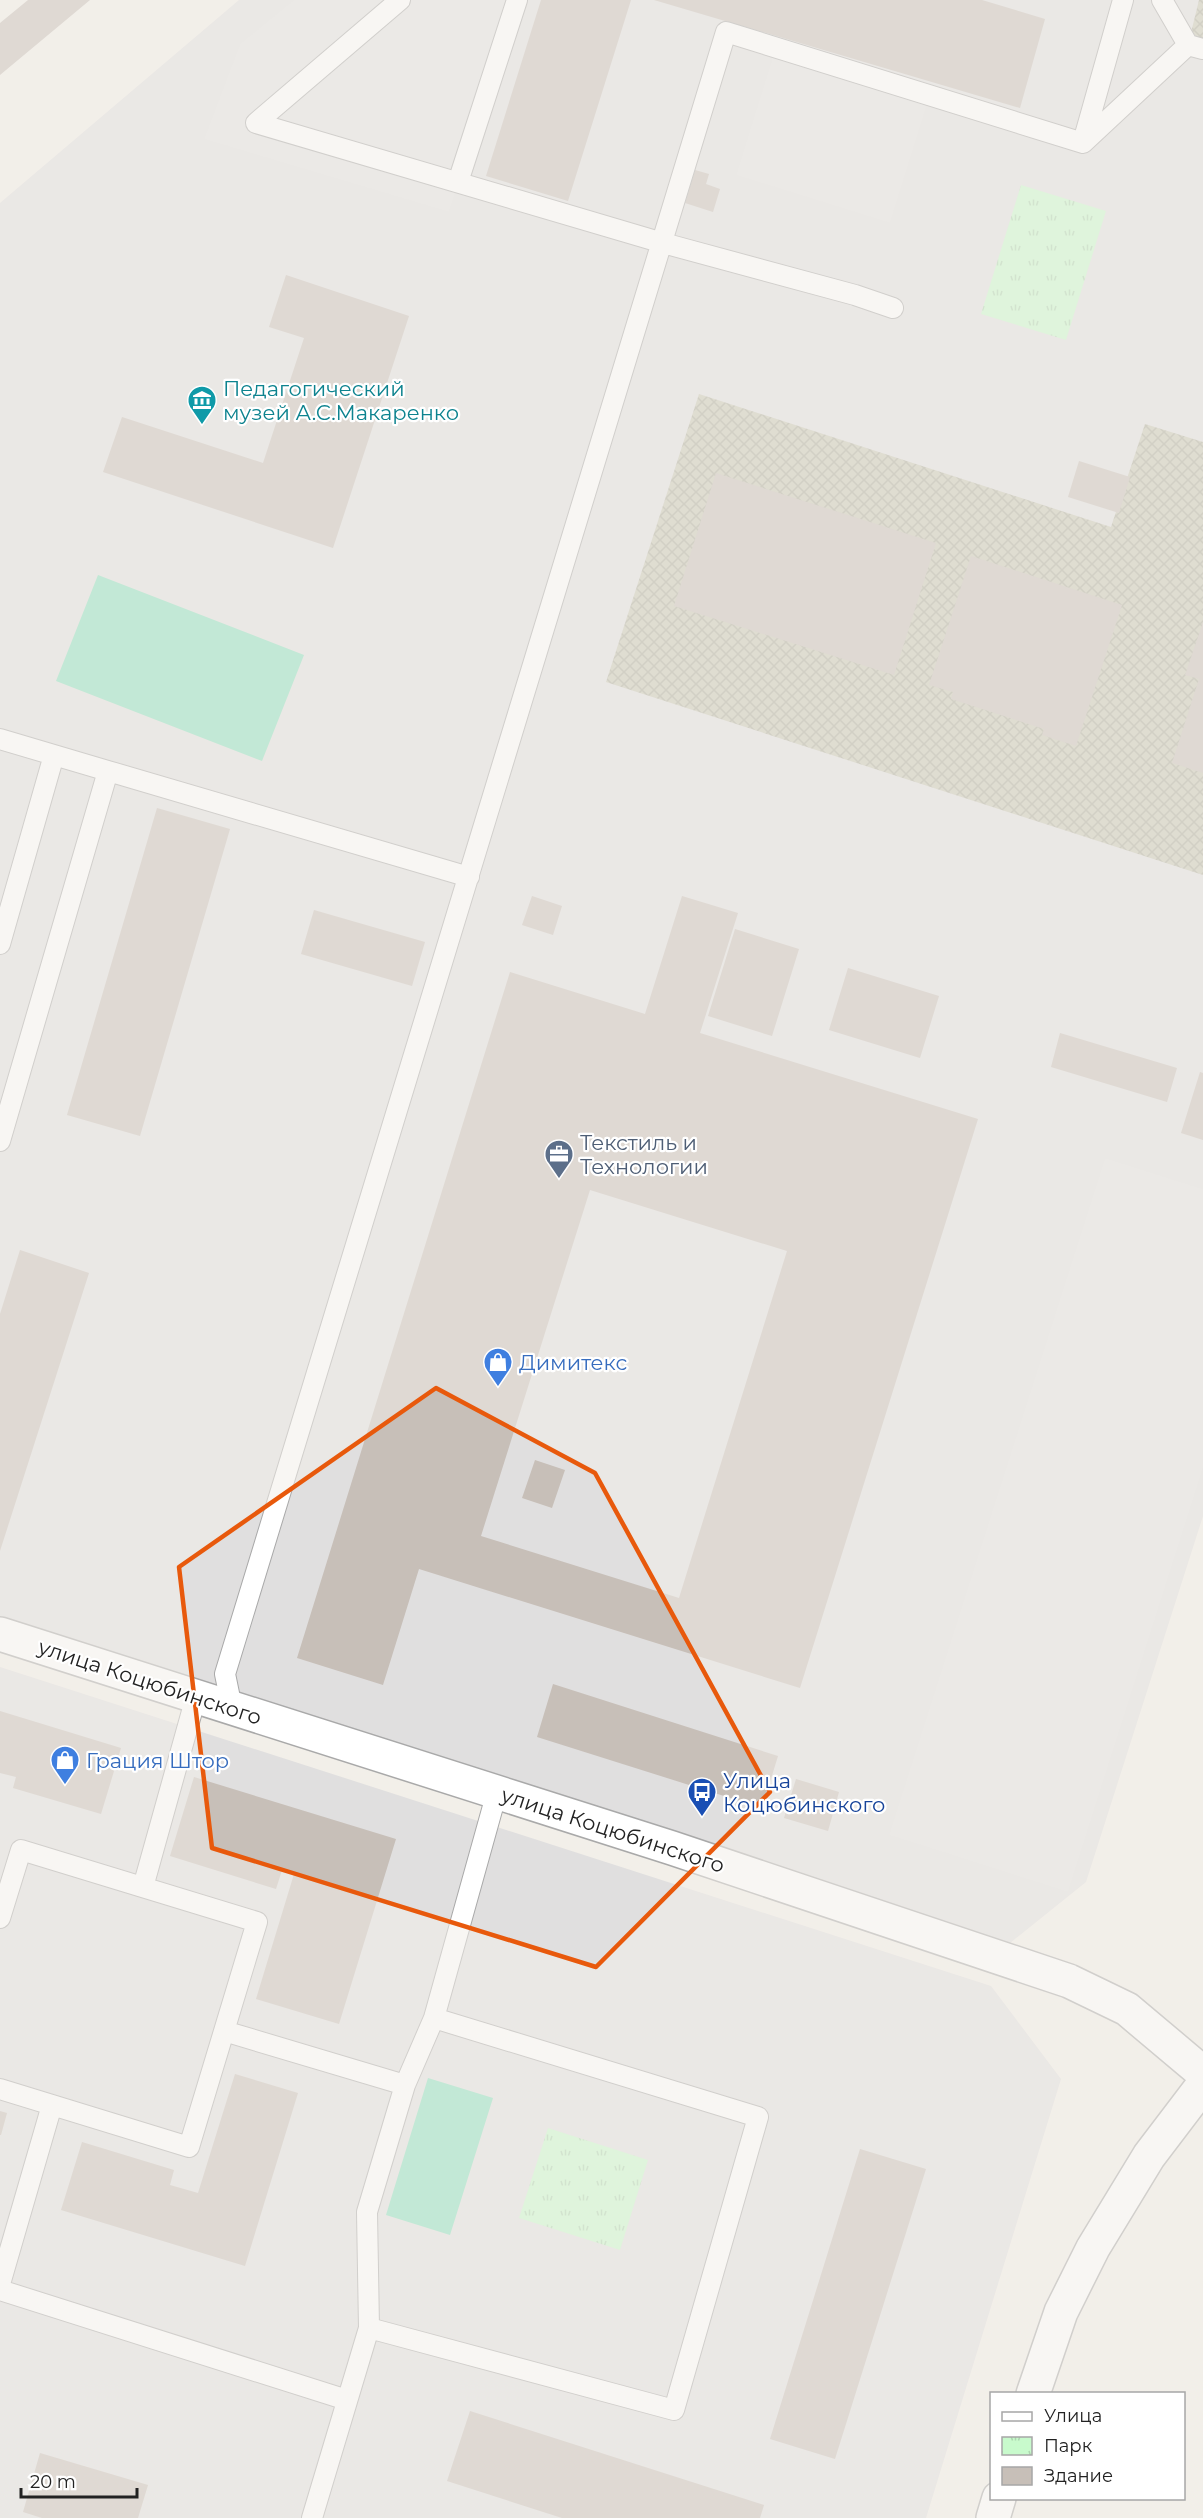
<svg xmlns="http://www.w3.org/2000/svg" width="1203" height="2518" font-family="Montserrat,sans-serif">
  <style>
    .residential { fill: #e0dfdf }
    .construction { fill: url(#construction-cross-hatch) }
    .park { fill: url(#park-tufts) }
    .pitch { fill: #88e0be }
    .parking { fill: #e2e2e2 }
    .building { fill: #c7bfb8; fill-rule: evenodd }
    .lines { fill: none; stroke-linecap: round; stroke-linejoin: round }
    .service-casing { stroke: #a9a9a9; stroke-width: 22 }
    .minor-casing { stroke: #a9a9a9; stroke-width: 36 }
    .tertiary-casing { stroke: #a9a9a9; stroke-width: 36 }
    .service { stroke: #fff; stroke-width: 20 }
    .minor { stroke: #fff; stroke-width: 33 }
    .tertiary { stroke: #fff; stroke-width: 33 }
    .marked { fill: none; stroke: #e8590c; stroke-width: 4.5; stroke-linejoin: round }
    .labels { text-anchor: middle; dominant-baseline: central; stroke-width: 4.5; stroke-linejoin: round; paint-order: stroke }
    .culture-label { font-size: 21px; fill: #0d838f; stroke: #fff; text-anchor: start }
    .service-label { font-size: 21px; fill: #4e5e75; stroke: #fff; text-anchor: start }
    .shop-label { font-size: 21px; fill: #366cbe; stroke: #fff; text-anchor: start }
    .street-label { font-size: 21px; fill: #222; stroke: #fff }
    .transit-label { font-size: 21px; fill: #164399; stroke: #fff; text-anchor: start }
  </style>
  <defs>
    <pattern id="construction-cross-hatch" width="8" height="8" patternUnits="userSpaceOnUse" patternTransform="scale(1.5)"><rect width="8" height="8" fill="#c7c7b4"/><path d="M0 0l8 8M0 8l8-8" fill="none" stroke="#abab9a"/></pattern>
    <pattern id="park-tufts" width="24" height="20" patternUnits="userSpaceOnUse" patternTransform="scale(1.5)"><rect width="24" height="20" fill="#c8facc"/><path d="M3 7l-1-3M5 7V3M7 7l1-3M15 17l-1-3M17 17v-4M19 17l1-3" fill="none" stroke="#acd6af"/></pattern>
  </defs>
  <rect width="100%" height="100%" fill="#f2efe9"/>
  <path class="residential" d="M 239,0 L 1203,0 L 1203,1516 L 1086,1882 L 1010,1943 L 0,1616 L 0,203 Z
    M 0,1667 L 991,1986 L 1061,2079 L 926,2518 L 0,2518 Z"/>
  <path class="construction" d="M 1199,0 L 1203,0 L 1203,49 L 1188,45 Z
    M 699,394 L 1111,527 L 1145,424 L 1203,442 L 1203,875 L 606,682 Z"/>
  <path class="park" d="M 1021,185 L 1106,211 L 1066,340 L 981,314 Z
    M 548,2128 L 648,2160 L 620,2250 L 519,2218 Z"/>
  <path class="pitch" d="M 98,575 L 304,655 L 262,761 L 56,681 Z
    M 428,2078 L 493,2098 L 450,2235 L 386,2215 Z"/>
  <path class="parking" d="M 294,0 L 517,0 L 449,212 L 204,139 L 240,44 Z
    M 776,47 L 930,95 L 890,223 L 736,175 Z
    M 1105,1158 L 1203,1189 L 1203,1468 L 1068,1892 L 889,1835 Z"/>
  <path class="building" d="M 28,0 L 90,0 L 0,75 L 0,23 Z
    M 541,0 L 631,0 L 568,201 L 486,176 Z
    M 654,0 L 982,0 L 1045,19 L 1020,108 Z
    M 695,170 L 709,174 L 706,184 L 720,189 L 713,212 L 685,203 Z
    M 286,275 L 409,316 L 333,548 L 103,472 L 122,417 L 263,463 L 304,338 L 269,327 Z
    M 1079,461 L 1130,477 L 1119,513 L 1068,497 Z
    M 716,473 L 936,543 L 894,675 L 674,606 Z
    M 971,556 L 1122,605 L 1076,746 L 1042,735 L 1044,729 L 951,699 L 953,692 L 929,685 Z
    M 1203,622 L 1203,773 L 1172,763 L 1199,679 L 1185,675 Z
    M 157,808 L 230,829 L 140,1136 L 67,1115 Z
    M 532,896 L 562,906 L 553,935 L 522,925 Z
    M 682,896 L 738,913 L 700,1033 L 978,1119 L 800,1688 L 419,1569 L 383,1685 L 297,1658 L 510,972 L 645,1014 ZM 590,1190 L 787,1251 L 679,1598 L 481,1536 Z
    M 314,910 L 425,942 L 412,986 L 301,954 Z
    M 735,929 L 799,949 L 772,1036 L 708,1016 Z
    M 848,968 L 939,996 L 920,1058 L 829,1030 Z
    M 1060,1033 L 1177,1068 L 1167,1102 L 1051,1067 Z
    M 1200,1072 L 1203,1073 L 1203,1140 L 1181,1133 Z
    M 20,1250 L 89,1273 L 0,1551 L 0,1314 Z
    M 535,1460 L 565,1470 L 552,1508 L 522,1498 Z
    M 553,1684 L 778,1756 L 762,1808 L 537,1737 Z
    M 0,1711 L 121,1748 L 101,1814 L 13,1788 L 16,1777 L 0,1773 Z
    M 194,1777 L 396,1839 L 339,2024 L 256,1999 L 294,1874 L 282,1870 L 276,1889 L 170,1856 Z
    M 796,1779 L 839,1792 L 828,1831 L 784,1818 Z
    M 235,2074 L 298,2093 L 245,2266 L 61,2210 L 82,2142 L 174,2170 L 170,2185 L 198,2193 Z
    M 0,2111 L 7,2113 L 1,2135 L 0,2135 Z
    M 860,2149 L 926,2169 L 835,2459 L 770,2439 Z
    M 470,2411 L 764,2505 L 760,2518 L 562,2518 L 447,2481 Z
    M 40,2453 L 148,2485 L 138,2518 L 42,2518 L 23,2512 Z"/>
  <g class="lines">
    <g class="service-casing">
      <path id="service" d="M 400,0 L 256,123 L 663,243 L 855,295 L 893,308
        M 1162,0 L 1188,45 L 1203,49
        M 1083,142 L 1123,0
        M 458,182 L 517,0
        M 0,739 L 108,771
        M 0,944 L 54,755
        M 0,1141 L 108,771 L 469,877
        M 232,1708 L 225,1674 L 726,32 L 1083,143 L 1188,45
        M 143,1887 L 196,1697
        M 0,1918 L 21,1850 L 257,1922 L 189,2147 L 0,2089
        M 224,2031 L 405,2085
        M 0,2284 L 52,2105
        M 0,2290 L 347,2400
        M 369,2328 L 367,2212 L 405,2085 L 434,2018
        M 312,2518 L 369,2328 L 674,2410 L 758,2117 L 434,2018 L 497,1792"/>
    </g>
    <g class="minor-casing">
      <path id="minor" d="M 0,1634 L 672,1848 L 1069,1981 L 1127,2009 L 1203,2073"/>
    </g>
    <g class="tertiary-casing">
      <path id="tertiary" d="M 1033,2394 L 1061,2312 L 1093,2248 L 1149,2156 L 1203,2085
        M 993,2518 L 999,2498"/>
    </g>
    <use href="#service" class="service"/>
    <use href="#minor" class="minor"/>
    <use href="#tertiary" class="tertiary"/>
  </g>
  <path d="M0 0H1203V2518H0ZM 436,1388 L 595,1473 L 770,1792 L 596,1967 L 212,1848 L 179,1567 Z" fill="#f2efe9" fill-opacity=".55" fill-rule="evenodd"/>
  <path class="marked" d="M 436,1388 L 595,1473 L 770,1792 L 596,1967 L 212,1848 L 179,1567 Z"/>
  <defs>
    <g id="museum-pin" transform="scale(1.5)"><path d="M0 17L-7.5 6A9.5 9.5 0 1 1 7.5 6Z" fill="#0f9aa8" stroke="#fff"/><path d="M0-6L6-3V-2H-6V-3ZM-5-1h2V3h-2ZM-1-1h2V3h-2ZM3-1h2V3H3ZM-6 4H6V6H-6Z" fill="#fff"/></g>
    <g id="office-pin" transform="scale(1.5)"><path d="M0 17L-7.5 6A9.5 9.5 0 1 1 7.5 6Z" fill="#5c6f8a" stroke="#fff"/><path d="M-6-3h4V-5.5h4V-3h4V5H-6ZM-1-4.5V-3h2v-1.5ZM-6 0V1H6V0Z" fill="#fff"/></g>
    <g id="shop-pin" transform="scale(1.5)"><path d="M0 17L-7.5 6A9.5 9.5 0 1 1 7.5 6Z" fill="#3f7fe0" stroke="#fff"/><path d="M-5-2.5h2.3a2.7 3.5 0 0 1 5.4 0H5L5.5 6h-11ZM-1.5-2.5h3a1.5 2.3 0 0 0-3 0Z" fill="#fff"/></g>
    <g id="bus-pin" transform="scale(1.5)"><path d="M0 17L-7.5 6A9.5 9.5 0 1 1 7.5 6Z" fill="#1a4fb4" stroke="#fff"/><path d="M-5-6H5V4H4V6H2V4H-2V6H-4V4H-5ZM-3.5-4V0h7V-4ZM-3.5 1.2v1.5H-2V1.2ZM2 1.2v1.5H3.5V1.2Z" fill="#fff"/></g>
  </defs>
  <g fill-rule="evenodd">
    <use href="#museum-pin" x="202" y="400"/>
    <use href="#office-pin" x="559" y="1154"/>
    <use href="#shop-pin" x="498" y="1362"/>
    <use href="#shop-pin" x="65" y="1760"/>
    <use href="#bus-pin" x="702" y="1792"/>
  </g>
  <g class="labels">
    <g class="culture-label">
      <text x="223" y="388">Педагогический<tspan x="223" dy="24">музей А.С.Макаренко</tspan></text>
    </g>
    <g class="service-label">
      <text x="580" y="1142">Текстиль и<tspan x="580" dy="24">Технологии</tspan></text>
    </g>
    <g class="shop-label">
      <text x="519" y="1362">Димитекс</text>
      <text x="86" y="1760">Грация Штор</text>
    </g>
    <g class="street-label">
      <text transform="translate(150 1682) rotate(18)">улица Коцюбинского</text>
      <text transform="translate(613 1830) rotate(18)">улица Коцюбинского</text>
    </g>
    <g class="transit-label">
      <text x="723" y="1780">Улица<tspan x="723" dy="24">Коцюбинского</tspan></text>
    </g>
  </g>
  <rect x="990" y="2392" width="195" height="108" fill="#ffffff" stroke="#a7a7a7" stroke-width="1.5"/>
  <rect x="1002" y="2412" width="30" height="9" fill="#ffffff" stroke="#a7a7a7" stroke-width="1.5"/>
  <text x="1044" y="2422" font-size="18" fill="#222222">Улица</text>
  <rect x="1002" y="2437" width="30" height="18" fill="url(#park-tufts)" stroke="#a7a7a7" stroke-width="1.5"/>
  <text x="1044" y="2452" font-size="18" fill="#222222">Парк</text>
  <rect x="1002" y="2467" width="30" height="18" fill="#c7bfb8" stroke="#a7a7a7" stroke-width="1.5"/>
  <text x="1044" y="2482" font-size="18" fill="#222222">Здание</text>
  <path d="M21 2488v9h116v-9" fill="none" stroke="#222222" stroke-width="3"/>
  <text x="30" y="2488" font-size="18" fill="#222222" stroke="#ffffff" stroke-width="4.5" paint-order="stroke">20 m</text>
</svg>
